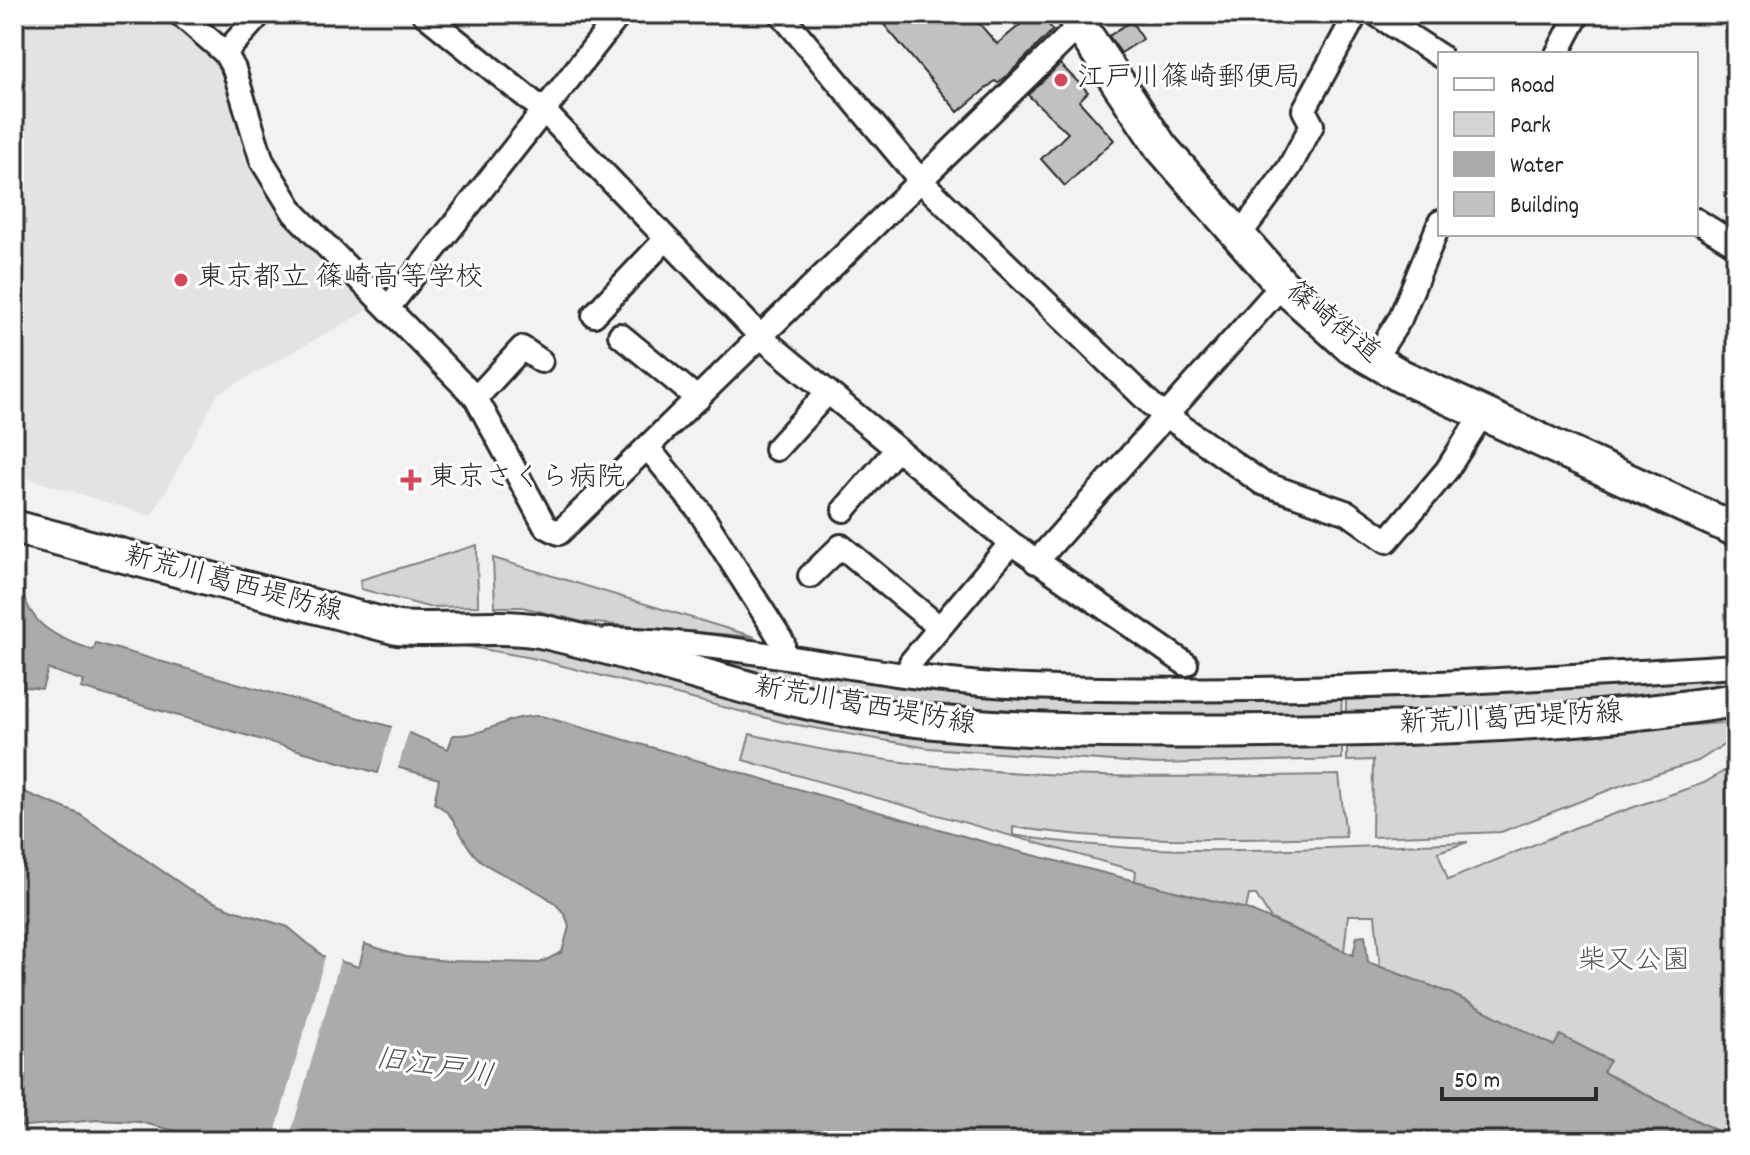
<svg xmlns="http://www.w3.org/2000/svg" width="1750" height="1155" font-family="Dekko,'Klee One',sans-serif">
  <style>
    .built { fill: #e3e3e3 }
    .green { fill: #d5d5d5; stroke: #808080; stroke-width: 2 }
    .water { fill: #ababab; stroke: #787878; stroke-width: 2 }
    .pier { fill: #f2f2f2 }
    .building { fill: #c1c1c1; stroke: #2b2b2b; stroke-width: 2 }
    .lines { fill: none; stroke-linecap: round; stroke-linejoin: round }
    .street-casing { stroke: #2b2b2b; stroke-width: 28 }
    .secondary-casing { stroke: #2b2b2b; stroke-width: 38 }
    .street { stroke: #fff; stroke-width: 22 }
    .secondary { stroke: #fff; stroke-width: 32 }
    .poi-dot { fill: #d1495b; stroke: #fff; stroke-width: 3 }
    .labels { text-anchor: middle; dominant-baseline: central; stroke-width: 6; stroke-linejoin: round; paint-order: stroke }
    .poi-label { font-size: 28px; fill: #2b2b2b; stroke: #fff; text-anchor: start }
    .street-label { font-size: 28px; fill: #2b2b2b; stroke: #fff }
    .park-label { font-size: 28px; fill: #565656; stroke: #fff }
    .water-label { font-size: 30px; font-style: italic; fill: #585858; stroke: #fff }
  </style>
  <rect width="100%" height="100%" fill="#f2f2f2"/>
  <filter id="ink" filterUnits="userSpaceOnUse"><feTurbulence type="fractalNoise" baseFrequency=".0125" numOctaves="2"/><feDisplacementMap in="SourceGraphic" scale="16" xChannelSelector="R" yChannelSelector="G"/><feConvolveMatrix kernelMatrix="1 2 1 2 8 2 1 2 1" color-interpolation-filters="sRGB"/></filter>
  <g filter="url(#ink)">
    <path class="built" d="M 14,14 L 169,14 L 218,58 L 228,76 L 247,143 L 243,158 L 288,220 L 375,306 L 218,394 L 152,516 L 14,474 Z"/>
    <path class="green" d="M 477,545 L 478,606 L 428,607 L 361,589 L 360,580 Z
      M 493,558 L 755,637 L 583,622 L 522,607 L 495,607 Z
      M 520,639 L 713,693 L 1342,740 L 1342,759 L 1155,764 L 928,748 L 786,723 L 532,658 L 449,643 Z
      M 637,645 L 860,675 L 1342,692 L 1341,719 L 1132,724 L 880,706 Z
      M 1736,672 L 1736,689 L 1630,704 L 1346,718 L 1346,692 Z
      M 1736,722 L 1736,737 L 1698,761 L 1622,785 L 1501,832 L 1372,837 L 1373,760 L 1347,761 L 1347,741 L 1542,736 Z
      M 750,734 C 948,783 1138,778 1339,775 L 1346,837 C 1234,839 1124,844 1013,827 L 1013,835 C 1162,860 1317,848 1468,842 L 1438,852 L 1448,880 L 1579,826 L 1704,783 L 1736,764 L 1736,1141 L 1603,1072 L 1609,1060 L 1561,1036 L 1554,1046 L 1452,994 L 1380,967 L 1375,915 L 1348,915 L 1344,951 L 1271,919 L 1256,895 L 1249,895 L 1246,909 L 1135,881 L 1136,871 L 743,760 Z"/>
    <path class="water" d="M 14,585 C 24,593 25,603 32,613 C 45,634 71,642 93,650 L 96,643 L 399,729 L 448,749 L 453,735 C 487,737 506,714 541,716 L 1013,850 L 1246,909 L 1353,955 L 1357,936 L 1365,935 L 1368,962 L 1452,994 L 1554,1046 L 1560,1035 L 1610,1061 L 1603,1072 L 1736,1141 L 308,1141 L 276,1131 L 265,1141 L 217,1141 L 139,1122 L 99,1120 L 14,1127 L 14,788 L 79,814 L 196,894 L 230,909 L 288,927 L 323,956 L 359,967 L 365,944 L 406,957 L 448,961 L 540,963 L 562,952 L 569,927 C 564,894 509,881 485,864 C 460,847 460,815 434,803 L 439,779 L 382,763 L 378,773 L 81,688 L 84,681 L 48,669 L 42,689 L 26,687 L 14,691 Z"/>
    <path class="pier" d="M 393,723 L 409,730 L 397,771 L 384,768 L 378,777 Z
      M 326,953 L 341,957 L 289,1140 L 274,1137 Z"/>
    <path class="building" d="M 875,14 L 971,14 L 997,44 L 1033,14 L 1053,14 L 1055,20 L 1049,25 L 1053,30 L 1008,75 L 998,83 L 995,81 L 958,112 Z
      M 1131,21 L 1143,39 L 1121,53 L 1109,36 Z
      M 1060,64 L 1088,92 L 1079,101 L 1114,140 L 1065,186 L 1041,159 L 1068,133 L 1028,95 Z"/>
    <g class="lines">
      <g class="street-casing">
        <path id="street" d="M 180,14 L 225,53 L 234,69 L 262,161 L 294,213 L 476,398 L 545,526 L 559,533 L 1080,25
          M 424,14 L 544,111 L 761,337 L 1011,543 L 1186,664
          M 781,14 L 921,181 L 1154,407 L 1262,483 L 1348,513 L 1387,541 L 1447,470 L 1483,413
          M 1376,14 L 1440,56
          M 225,53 L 260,14
          M 1557,54 L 1578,14
          M 1696,220 L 1736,245
          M 1239,236 L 1289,168 L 1312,125 L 1304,110 L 1356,14
          M 388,308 L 620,14
          M 594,315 L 666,239
          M 620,335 L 698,399
          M 1373,361 L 1400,319 L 1440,222
          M 476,398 L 522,348 L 541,361
          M 648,448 L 698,509 L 783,643 L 783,654
          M 776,449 L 828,392
          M 844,510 L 897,449
          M 1036,562 L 1282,285
          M 810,576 L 841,546 L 939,627
          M 609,639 C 751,642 888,682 1029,687 C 1265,696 1501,681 1736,666
          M 908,675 L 911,662 L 1011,543"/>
      </g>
      <g class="secondary-casing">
        <path id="secondary" d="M 1072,14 L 1161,147 L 1282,285 L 1351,347 L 1401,376 L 1736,530
          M 14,527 L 397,628 C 445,632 492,624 540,631 C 647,654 749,695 858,712 C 993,734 1127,732 1264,731 C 1422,729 1580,725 1736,700"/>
      </g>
      <use href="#street" class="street"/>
      <use href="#secondary" class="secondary"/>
    </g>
  </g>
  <g class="poi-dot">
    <circle cx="1061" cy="80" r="8"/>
    <circle cx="181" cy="280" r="8"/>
    <path d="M407 468h8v8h8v8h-8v8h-8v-8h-8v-8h8z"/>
  </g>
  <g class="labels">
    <g class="poi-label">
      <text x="1077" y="80">江戸川篠崎郵便局</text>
      <text x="197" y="280">東京都立 篠崎高等学校</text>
      <text x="429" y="480">東京さくら病院</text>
    </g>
    <g class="street-label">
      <text transform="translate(1332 324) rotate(39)">篠崎街道</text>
      <text transform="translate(233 586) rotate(15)">新荒川葛西堤防線</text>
      <text transform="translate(865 708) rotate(10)">新荒川葛西堤防線</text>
      <text transform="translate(1511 721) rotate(-3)">新荒川葛西堤防線</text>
    </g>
    <g class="park-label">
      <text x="1634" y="963">柴又公園</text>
    </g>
    <g class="water-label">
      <text transform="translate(434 1070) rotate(9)">旧江戸川</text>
    </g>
  </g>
  <rect width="1750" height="1155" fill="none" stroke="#fff" stroke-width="48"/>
  <rect x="24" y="24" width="1702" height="1107" fill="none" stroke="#2b2b2b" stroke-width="3" filter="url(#ink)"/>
  <rect x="1438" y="52" width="260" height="184" fill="#ffffff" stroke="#aaaaaa" stroke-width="2"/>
  <rect x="1454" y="78" width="40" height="12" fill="#ffffff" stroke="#aaaaaa" stroke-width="2"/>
  <text x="1510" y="92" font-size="24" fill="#2b2b2b">Road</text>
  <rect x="1454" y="112" width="40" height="24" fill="#d5d5d5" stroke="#aaaaaa" stroke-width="2"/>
  <text x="1510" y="132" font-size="24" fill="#2b2b2b">Park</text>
  <rect x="1454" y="152" width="40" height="24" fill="#ababab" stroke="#aaaaaa" stroke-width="2"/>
  <text x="1510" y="172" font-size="24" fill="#2b2b2b">Water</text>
  <rect x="1454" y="192" width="40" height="24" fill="#c1c1c1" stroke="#aaaaaa" stroke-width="2"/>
  <text x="1510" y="212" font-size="24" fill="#2b2b2b">Building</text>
  <path d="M1442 1087v12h154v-12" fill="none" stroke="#2b2b2b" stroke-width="4"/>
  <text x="1454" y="1087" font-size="24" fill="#2b2b2b" stroke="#ffffff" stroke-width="6" paint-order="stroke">50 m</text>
</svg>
